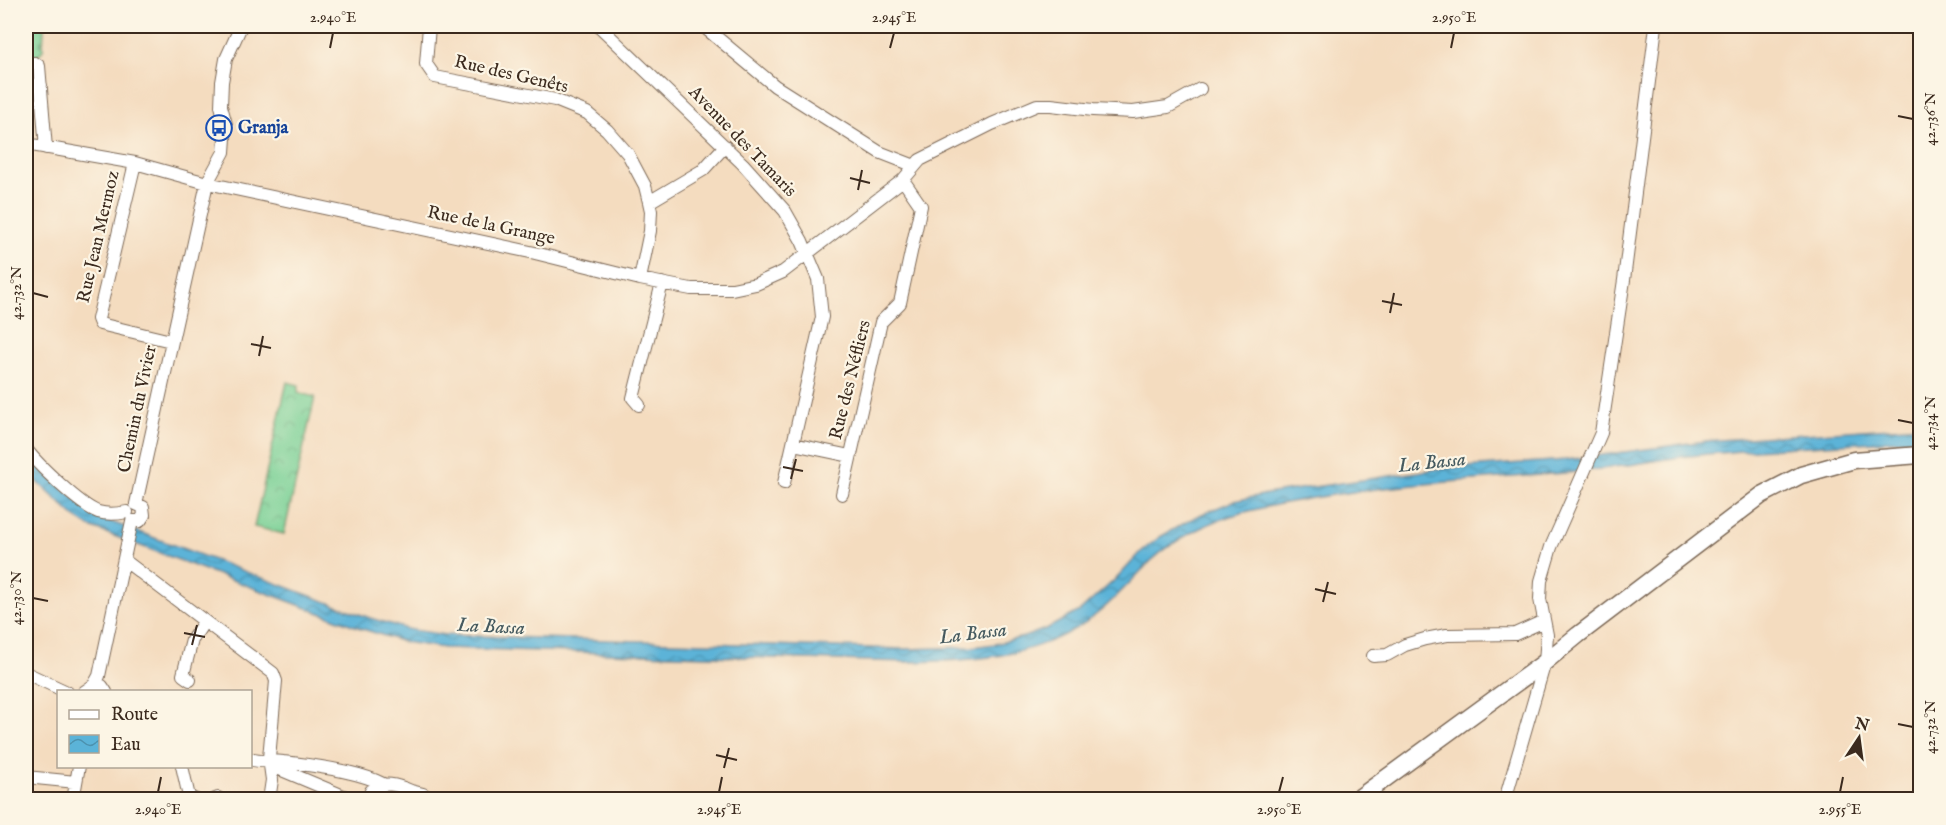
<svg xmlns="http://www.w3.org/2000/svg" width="1946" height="825" font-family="'IM FELL English',serif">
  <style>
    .cemetery { fill: url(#cemetery-stones); stroke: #5a7d5a; stroke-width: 1.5 }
    .park { fill: url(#park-crowns); stroke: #5a7d5a; stroke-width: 1.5 }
    .water { fill: url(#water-waves); stroke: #4b6e7b; stroke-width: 1.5 }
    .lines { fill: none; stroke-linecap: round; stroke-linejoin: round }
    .minor-casing { stroke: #7c6856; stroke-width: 14 }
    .major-casing { stroke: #7c6856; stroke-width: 19 }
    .minor { stroke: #fff; stroke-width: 12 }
    .major { stroke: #fff; stroke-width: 16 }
    .ticks { fill: none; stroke: #3b2a1e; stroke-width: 2 }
    .labels { text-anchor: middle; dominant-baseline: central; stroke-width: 4.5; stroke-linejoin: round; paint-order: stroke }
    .street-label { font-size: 18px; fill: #3b2a1e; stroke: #fcf5e5 }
    .transit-label { font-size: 18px; font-weight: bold; fill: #164399; stroke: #fcf5e5; text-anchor: start }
    .water-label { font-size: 20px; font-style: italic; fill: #465a5f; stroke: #fcf5e5 }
    .neatline { fill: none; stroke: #3b2a1e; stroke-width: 2 }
    .ticks-label { font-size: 15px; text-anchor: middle; fill: #3b2a1e }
  </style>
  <defs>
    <pattern id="cemetery-stones" width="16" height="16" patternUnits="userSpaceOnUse" patternTransform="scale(1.5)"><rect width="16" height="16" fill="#79d095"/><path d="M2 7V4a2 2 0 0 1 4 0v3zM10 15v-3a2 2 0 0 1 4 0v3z" fill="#64a979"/></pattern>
    <pattern id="park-crowns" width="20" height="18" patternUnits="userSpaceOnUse" patternTransform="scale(1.5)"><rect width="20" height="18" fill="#79d095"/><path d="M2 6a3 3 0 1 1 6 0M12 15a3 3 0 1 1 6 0" fill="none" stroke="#64a979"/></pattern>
    <pattern id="water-waves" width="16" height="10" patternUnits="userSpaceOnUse" patternTransform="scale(1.5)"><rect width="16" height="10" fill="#5bb3d8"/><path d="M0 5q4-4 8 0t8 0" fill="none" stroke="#4c92af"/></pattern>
  </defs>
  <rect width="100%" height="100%" fill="#fcf5e5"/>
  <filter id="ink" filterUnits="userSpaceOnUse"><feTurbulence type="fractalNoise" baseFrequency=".0167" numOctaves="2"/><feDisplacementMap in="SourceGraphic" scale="12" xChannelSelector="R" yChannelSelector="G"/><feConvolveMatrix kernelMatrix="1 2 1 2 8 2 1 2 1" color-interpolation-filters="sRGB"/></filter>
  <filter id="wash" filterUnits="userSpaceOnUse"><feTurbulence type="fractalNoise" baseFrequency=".008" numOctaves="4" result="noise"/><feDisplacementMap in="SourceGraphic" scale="24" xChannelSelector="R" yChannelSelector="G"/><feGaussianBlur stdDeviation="1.35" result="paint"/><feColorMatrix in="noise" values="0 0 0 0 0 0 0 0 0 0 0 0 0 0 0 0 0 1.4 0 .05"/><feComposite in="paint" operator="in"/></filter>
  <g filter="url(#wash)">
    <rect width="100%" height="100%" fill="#f4dcbf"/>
    <path class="cemetery" d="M 26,26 L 44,26 L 43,50 L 37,57 L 29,57 L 29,60 L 26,60 Z"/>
    <path class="park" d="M 287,382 L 299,385 L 298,393 L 315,397 L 284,534 L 254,527 Z"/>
    <path class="water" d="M 1920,426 L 1920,439 C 1849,444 1778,447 1707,454 C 1659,459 1612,469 1564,473 C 1456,482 1346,486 1241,513 C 1210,521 1176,538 1152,560 C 1130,581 1111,605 1086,622 C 1033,659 968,661 906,662 L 474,649 L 444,648 L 404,642 L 366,630 L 90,527 L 77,519 L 26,471 L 26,455 L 93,515 L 370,618 L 407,629 L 445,635 L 475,636 L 906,649 L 972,647 L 995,644 L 1024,637 L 1048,628 L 1080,611 L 1119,576 L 1142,551 L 1160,537 L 1197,516 L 1234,501 L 1272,493 L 1438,469 L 1566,460 L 1705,441 Z"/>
  </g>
  <g filter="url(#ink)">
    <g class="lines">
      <g class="minor-casing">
        <path id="minor" d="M 429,26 L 426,64 L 435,77 L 555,100 L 587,113 L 607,130 L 628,154 L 645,186 L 649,202 L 651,211 L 650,231 L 640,279
          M 599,26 L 743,164 L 785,211 L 802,241 L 818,279 L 822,317 L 784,483
          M 703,26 L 775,86 L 879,152 L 915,166
          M 26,63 L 35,63 L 39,66 L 46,148
          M 26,85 L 41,85
          M 26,144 L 135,163 L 207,183 L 535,253 L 640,279 L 691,289 L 732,289 L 756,284 L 783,272 L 903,180 L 920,160 L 992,124 L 1037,105 L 1051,105 L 1093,110 L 1133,112 L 1168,107 L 1200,89
          M 135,163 L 98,319 L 100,324 L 171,341
          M 649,202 L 703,170 L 725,146
          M 639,405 L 633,398 L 662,283
          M 793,444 L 850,456
          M 26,449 C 38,465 80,505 98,512 C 108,515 117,514 127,512
          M 842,494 L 881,322 L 900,303 L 921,206 L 903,180
          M 136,504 L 207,183 L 224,152 L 226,124 L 221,106 L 222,82 L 226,59 L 241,26
          M 132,521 L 140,521 L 144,515 L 143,507 L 136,504
          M 124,560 L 273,673 L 276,681 L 269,758 L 272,780 L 269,800
          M 1373,656 L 1387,655 L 1405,645 L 1425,639 L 1447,635 L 1515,634 L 1544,621
          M 26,673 L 67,692
          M 190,680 L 183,675 L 192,640 L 204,622
          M 94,685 L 99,676 L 132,521
          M 84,692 L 94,685 L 102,686 L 106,692
          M 250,759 C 261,763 272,760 283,762 C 311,765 358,771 383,784
          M 270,763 L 277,768 L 353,800
          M 182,766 L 189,797 L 196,800
          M 26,777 L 76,782
          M 411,791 L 423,794 L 432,800
          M 73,800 L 79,766
          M 213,800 L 218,798
          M 368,800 L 371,791 C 383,780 398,785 411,791 L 414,800
          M 1505,800 L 1545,662 L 1547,635 L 1540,599 L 1541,581 L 1551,547 L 1601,433 L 1624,280 L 1656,26"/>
      </g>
      <g class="major-casing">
        <path id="major" d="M 1356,800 L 1545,662 L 1578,635 L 1762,495 L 1801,475 L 1854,460 L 1920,455"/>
      </g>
      <use href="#minor" class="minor"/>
      <use href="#major" class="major"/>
    </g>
  </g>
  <path class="ticks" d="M 330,48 L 333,33M 890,48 L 894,33M 1451,48 L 1454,33M 1898,116 L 1913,119M 850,178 L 870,183M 858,190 L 862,170M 33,293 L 48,297M 1382,301 L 1402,305M 1390,313 L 1394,293M 251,344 L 271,348M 259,356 L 263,336M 1898,420 L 1913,423M 783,467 L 803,471M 791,479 L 796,459M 1315,589 L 1336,594M 33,598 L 48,601M 1323,602 L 1328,582M 184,633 L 205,637M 192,645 L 197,625M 1898,724 L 1913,727M 716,755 L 737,760M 724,768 L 729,748M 158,792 L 161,777M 719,792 L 722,777M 1279,792 L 1283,777M 1840,792 L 1843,777"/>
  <defs>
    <g id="bus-ring" transform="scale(1.35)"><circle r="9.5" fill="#fcf5e5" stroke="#1a4fb4" stroke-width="1.5"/><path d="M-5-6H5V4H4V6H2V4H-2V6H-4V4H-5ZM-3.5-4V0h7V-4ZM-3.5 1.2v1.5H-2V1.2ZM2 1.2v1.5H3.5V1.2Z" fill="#1a4fb4"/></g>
  </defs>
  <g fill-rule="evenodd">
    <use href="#bus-ring" x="219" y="128"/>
  </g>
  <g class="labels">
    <g class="street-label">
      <text transform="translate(511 75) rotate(13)">Rue des Genêts</text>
      <text transform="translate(742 142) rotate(46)">Avenue des Tamaris</text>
      <text transform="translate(491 226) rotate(12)">Rue de la Grange</text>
      <text transform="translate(99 237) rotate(-77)">Rue Jean Mermoz</text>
      <text transform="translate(851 380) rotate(-76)">Rue des Néfliers</text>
      <text transform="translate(138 409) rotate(-78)">Chemin du Vivier</text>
    </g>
    <g class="transit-label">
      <text x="238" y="128">Granja</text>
    </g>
    <g class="water-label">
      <text transform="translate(1432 463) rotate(-6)">La Bassa</text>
      <text transform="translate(491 627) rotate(3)">La Bassa</text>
      <text transform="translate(973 634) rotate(-7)">La Bassa</text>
    </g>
  </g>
  <rect width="1946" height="825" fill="none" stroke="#fcf5e5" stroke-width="66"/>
  <rect x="57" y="690" width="195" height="78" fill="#fcf5e5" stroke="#afa495" stroke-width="1.5"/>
  <rect x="69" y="710" width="30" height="9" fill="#ffffff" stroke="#afa495" stroke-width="1.5"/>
  <text x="111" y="720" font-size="18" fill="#3b2a1e">Route</text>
  <rect x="69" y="735" width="30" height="18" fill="url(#water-waves)" stroke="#afa495" stroke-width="1.5"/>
  <text x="111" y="750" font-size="18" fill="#3b2a1e">Eau</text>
  <g transform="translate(1859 738) rotate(13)" stroke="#fcf5e5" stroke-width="4.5" paint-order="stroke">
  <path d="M0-4.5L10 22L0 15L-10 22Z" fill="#3b2a1e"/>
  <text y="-9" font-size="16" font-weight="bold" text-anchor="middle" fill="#3b2a1e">N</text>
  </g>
  <rect x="33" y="33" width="1880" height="759" class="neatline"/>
  <g class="ticks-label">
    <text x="333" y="22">2.940°E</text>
    <text x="894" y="22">2.945°E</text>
    <text x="1454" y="22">2.950°E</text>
    <text transform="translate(1930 119) rotate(-90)" y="5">42.736°N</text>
    <text transform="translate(16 293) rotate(-90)" y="5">42.732°N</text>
    <text transform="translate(1930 423) rotate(-90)" y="5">42.734°N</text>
    <text transform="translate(16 598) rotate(-90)" y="5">42.730°N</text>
    <text transform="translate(1930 727) rotate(-90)" y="5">42.732°N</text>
    <text x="158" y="814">2.940°E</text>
    <text x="719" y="814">2.945°E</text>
    <text x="1279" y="814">2.950°E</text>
    <text x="1840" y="814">2.955°E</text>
  </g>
</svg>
